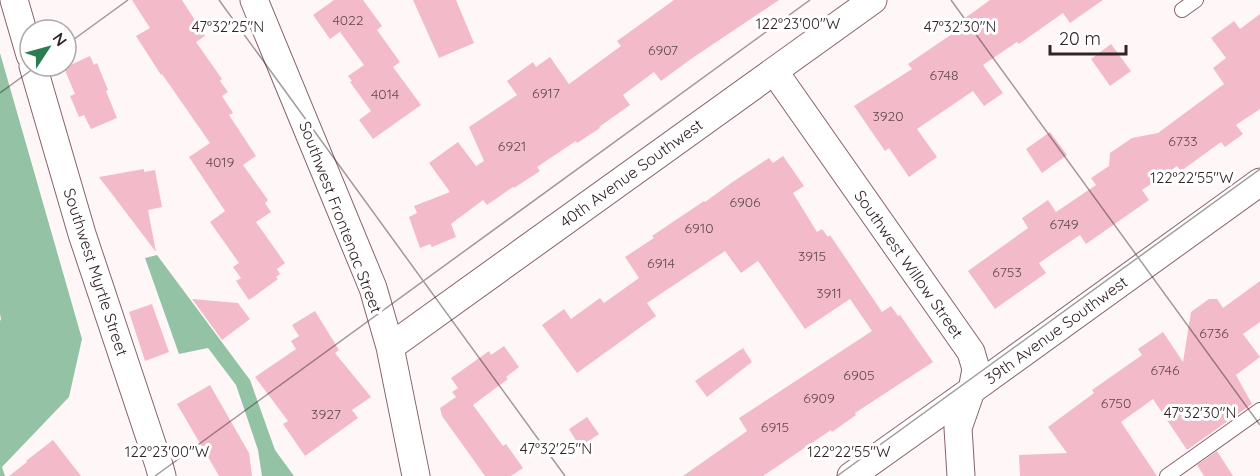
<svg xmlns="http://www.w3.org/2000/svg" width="1260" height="476" font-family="Quicksand,sans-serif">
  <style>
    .forest { fill: #93c3a4 }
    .building { fill: #f3bbc9 }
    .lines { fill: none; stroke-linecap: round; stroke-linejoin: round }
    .lane-casing { stroke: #88636c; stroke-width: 16 }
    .street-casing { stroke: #88636c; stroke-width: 29 }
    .lane { stroke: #fff; stroke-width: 14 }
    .street { stroke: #fff; stroke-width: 27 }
    .ticks { fill: none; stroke: #322327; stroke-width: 1.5; stroke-opacity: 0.45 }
    .labels { text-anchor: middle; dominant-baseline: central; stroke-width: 6; stroke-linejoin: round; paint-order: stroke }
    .number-label { font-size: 14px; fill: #624950 }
    .street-label { font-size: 16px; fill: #322327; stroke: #fff }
    .ticks-label { font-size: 15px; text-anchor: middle; fill: #322327; stroke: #fff; stroke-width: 6; stroke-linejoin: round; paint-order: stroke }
  </style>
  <rect width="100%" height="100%" fill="#fff6f8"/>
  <path class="forest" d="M 0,53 L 82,339 L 69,397 L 2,467 L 5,476 L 0,476 L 0,321 L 1,319 L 0,314 Z
    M 157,255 L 250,380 L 275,450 L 294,476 L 262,476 L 258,450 L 236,385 L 208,348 L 179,354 L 145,258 Z"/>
  <path class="building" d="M 132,0 L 182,0 L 205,36 L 196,42 L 222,79 L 220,81 L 228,92 L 222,96 L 233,113 L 229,115 L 256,156 L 243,165 L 268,200 L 265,203 L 271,212 L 256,222 L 285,263 L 277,269 L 280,274 L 276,277 L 278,279 L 249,300 L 236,281 L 241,278 L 233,267 L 239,263 L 210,222 L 225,211 L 189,157 L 210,143 L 162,74 L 161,75 L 136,36 L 150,28 Z
    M 334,0 L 363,0 L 382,26 L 377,30 L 400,62 L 393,67 L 421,105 L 373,139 L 359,120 L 371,111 L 350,82 L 352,81 L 348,76 L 364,65 L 340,32 L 330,39 L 313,15 Z
    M 413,0 L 456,0 L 474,43 L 439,58 Z
    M 674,0 L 779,0 L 691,59 L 661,81 L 654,72 L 623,95 L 630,105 L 599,127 L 600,128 L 577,143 L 576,141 L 537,167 L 540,171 L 514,188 L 513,187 L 487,205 L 483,200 L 451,224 L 456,237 L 432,247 L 430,244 L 420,248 L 409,217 L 417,213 L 414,206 L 450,192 L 429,163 L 458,142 L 476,166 L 484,161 L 469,127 L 517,95 L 507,81 L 533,62 L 536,67 L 550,57 L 569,84 L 621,46 L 617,41 Z
    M 990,0 L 1103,0 L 1070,23 L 1063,13 L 1019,44 L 1017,42 L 983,65 L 1003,93 L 984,106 L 973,91 L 917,129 L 937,157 L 909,177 L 889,148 L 885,151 L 854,106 L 912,69 L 908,64 L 968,23 L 965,18 Z
    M 1260,14 L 1260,109 L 1236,125 L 1243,134 L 1225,147 L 1221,142 L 1181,171 L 1177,166 L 1142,190 L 1149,200 L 1086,244 L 1080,235 L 1039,263 L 1046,273 L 995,309 L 968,271 L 1028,228 L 1022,218 L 1048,200 L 1056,212 L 1096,185 L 1091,178 L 1109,166 L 1110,153 L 1132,138 L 1158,133 L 1224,84 L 1213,68 L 1226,58 L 1211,38 L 1234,21 L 1240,29 Z
    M 1111,44 L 1131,71 L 1110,86 L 1091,59 Z
    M 90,56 L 94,65 L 97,63 L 108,90 L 106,91 L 117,118 L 91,129 L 84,115 L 79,117 L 70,96 L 75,94 L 64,68 Z
    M 1050,132 L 1067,155 L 1042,173 L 1026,149 Z
    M 783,156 L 804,186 L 793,193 L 817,232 L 822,229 L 828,237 L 830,235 L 882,312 L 891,306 L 898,316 L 900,315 L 933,362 L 855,413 L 856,415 L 832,432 L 831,430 L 763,476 L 683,476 L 747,431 L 739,418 L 872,331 L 850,299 L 805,329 L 758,261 L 741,273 L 725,251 L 647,303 L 656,316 L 577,373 L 542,325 L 564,309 L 571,319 L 600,298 L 604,303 L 639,278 L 625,257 L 654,238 L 652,236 L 704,201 L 705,202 L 734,181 L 769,158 L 773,163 Z
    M 144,169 L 144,172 L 155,170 L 162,207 L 148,210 L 156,252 L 99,177 Z
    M 1260,281 L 1260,322 L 1243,334 L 1260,357 L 1236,375 L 1252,404 L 1187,450 L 1153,399 L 1121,422 L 1157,476 L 1020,476 L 1019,455 L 1067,453 L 1048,427 L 1094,393 L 1092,390 L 1142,355 L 1138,349 L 1163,332 L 1183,362 L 1191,312 L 1209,299 L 1217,299 L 1223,308 Z
    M 192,299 L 238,303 L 250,319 L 222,340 Z
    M 152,304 L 169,352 L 145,361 L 129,312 Z
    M 315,311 L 339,350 L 335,353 L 371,397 L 352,410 L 358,418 L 305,456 L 283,424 L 288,421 L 255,377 L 296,349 L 291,341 L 299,336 L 292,325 Z
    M 504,346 L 519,367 L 506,377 L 508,379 L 473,405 L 503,446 L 506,444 L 523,468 L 511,476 L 485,476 L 442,416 L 440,408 L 456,397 L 452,392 L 458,388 L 451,378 L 489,351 L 491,355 Z
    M 743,348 L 752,362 L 707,397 L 695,381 Z
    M 210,385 L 249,453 L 252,476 L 219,476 L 177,404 Z
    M 587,417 L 599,434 L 580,447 L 569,429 Z
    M 53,440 L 81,476 L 9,476 L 27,462 L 26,461 Z
    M 1217,451 L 1233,476 L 1204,476 L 1197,465 Z"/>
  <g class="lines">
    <g class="lane-casing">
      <path id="lane" d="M 1182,10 L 1196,0
        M 1167,476 L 1260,410"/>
    </g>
    <g class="street-casing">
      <path id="street" d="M 14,0 L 30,55
        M 254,0 L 373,288 L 390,347 L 416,476
        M 33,66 L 82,234 L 159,465 L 162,476
        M 774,71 L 971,352 L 976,369 L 973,385 L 958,428 L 961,476
        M 390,347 L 873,0
        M 851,476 L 976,387 L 1260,182"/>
    </g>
    <use href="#lane" class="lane"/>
    <use href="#street" class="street"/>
  </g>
  <path class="ticks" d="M 219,0 L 565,476M 951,0 L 1260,425M 66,45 L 128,0M 0,93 L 37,66M 155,476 L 810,0M 837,476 L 1260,169"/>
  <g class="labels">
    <g class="number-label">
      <text x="348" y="20">4022</text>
      <text x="663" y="50">6907</text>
      <text x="944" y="75">6748</text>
      <text x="546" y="93">6917</text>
      <text x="385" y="94">4014</text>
      <text x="888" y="116">3920</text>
      <text x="1183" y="141">6733</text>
      <text x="512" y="146">6921</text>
      <text x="220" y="162">4019</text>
      <text x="745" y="202">6906</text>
      <text x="1064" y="224">6749</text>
      <text x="699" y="228">6910</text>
      <text x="812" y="256">3915</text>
      <text x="661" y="263">6914</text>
      <text x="1007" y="272">6753</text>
      <text x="829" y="293">3911</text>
      <text x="1214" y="333">6736</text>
      <text x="1165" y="370">6746</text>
      <text x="859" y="375">6905</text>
      <text x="819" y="398">6909</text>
      <text x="1116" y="403">6750</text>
      <text x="326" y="414">3927</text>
      <text x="775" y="427">6915</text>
    </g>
    <g class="street-label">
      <text transform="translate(631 173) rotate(-36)">40th Avenue Southwest</text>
      <text transform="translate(341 217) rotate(69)">Southwest Frontenac Street</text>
      <text transform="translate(909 264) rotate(55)">Southwest Willow Street</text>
      <text transform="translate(96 272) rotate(72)">Southwest Myrtle Street</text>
      <text transform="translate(1056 330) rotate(-36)">39th Avenue Southwest</text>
    </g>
  </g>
  <g class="ticks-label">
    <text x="798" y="29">122°23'00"W</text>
    <text x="228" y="32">47°32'25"N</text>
    <text x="960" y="32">47°32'30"N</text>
    <text x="1192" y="183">122°22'55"W</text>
    <text x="1200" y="418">47°32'30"N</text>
    <text x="556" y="454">47°32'25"N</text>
    <text x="167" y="457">122°23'00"W</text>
    <text x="849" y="457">122°22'55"W</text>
  </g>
  <g transform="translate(48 48) rotate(54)"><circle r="28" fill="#ffffff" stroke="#ada7a9" stroke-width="1.5"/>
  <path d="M0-4.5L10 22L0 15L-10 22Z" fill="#297d50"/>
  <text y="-9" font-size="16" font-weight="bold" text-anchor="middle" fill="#322327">N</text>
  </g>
  <path d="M1050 45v9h76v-9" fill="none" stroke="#322327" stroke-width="3"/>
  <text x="1059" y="45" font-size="18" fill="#322327" stroke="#ffffff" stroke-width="4.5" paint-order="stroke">20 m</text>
</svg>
